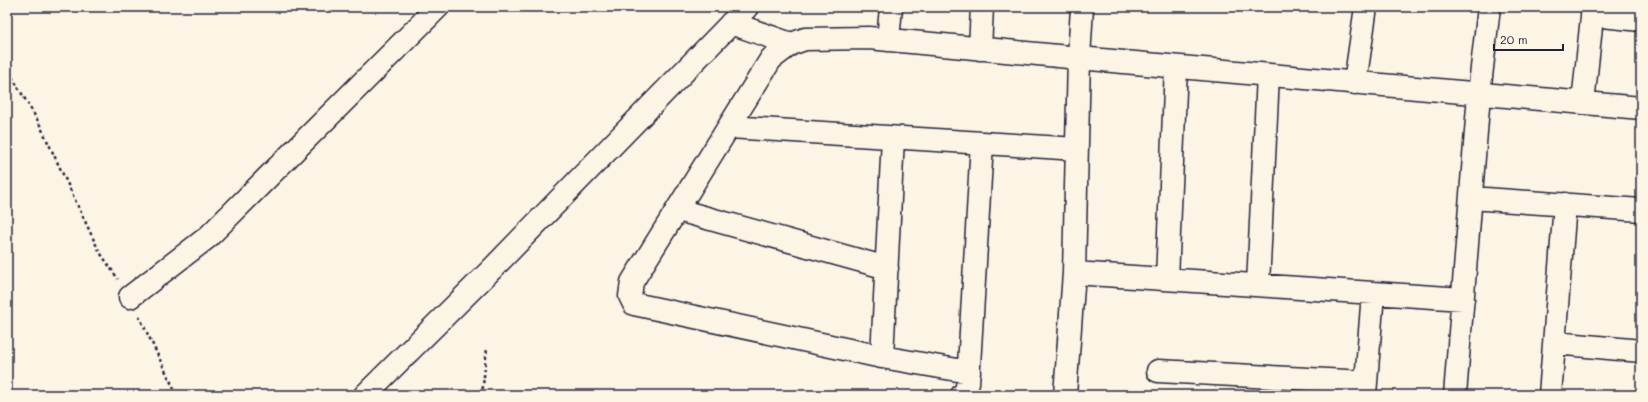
<svg xmlns="http://www.w3.org/2000/svg" width="1648" height="402" font-family="Mali,sans-serif">
  <style>
    .lines { fill: none; stroke-linecap: round; stroke-linejoin: round }
    .minor-casing { stroke: #22223b; stroke-width: 25 }
    .path { stroke: #22223b; stroke-width: 2.5; stroke-dasharray: 3 3; stroke-linecap: butt }
    .minor { stroke: #fcf5e5; stroke-width: 22 }
  </style>
  <rect width="100%" height="100%" fill="#fcf5e5"/>
  <filter id="ink" filterUnits="userSpaceOnUse"><feTurbulence type="fractalNoise" baseFrequency=".025" numOctaves="2"/><feDisplacementMap in="SourceGraphic" scale="8" xChannelSelector="R" yChannelSelector="G"/><feConvolveMatrix kernelMatrix="1 2 1 2 8 2 1 2 1" color-interpolation-filters="sRGB"/></filter>
  <g filter="url(#ink)">
    <g class="lines">
      <g class="minor-casing">
        <path id="minor" d="M 1592,15 L 1641,20
          M 731,23 L 791,44
          M 888,40 L 891,7
          M 980,49 L 982,7
          M 1355,83 L 1366,7
          M 1583,103 L 1593,7
          M 729,127 L 1077,149
          M 1471,198 L 1641,210
          M 678,210 L 887,268
          M 1074,273 L 1463,299
          M 1167,279 L 1176,67
          M 1258,285 L 1268,75
          M 130,297 L 208,237 L 438,7
          M 1555,343 L 1641,351
          M 882,357 L 893,138
          M 1158,371 L 1366,382
          M 969,372 L 882,357 L 634,304 L 630,296 L 632,282 L 771,59 L 791,44 L 805,39 L 869,38 L 1079,58 L 1641,108
          M 365,395 L 489,272 L 747,7
          M 962,395 L 966,390 L 968,383 L 982,143
          M 1065,395 L 1074,273 L 1079,58 L 1082,7
          M 1365,395 L 1373,293
          M 1455,395 L 1479,94 L 1489,7
          M 1550,395 L 1565,204"/>
      </g>
      <path class="path" d="M 12,77 L 38,121 L 99,251 L 118,279
        M 139,316 L 177,395
        M 482,395 L 487,348"/>
      <use href="#minor" class="minor"/>
    </g>
  </g>
  <rect width="1648" height="402" fill="none" stroke="#fcf5e5" stroke-width="24"/>
  <rect x="12" y="12" width="1624" height="378" fill="none" stroke="#22223b" stroke-width="1.5" filter="url(#ink)"/>
  <path d="M1494 44v6h69v-6" fill="none" stroke="#22223b" stroke-width="2"/>
  <text x="1500" y="44" font-size="12" fill="#22223b" stroke="#fcf5e5" stroke-width="3" paint-order="stroke">20 m</text>
</svg>
